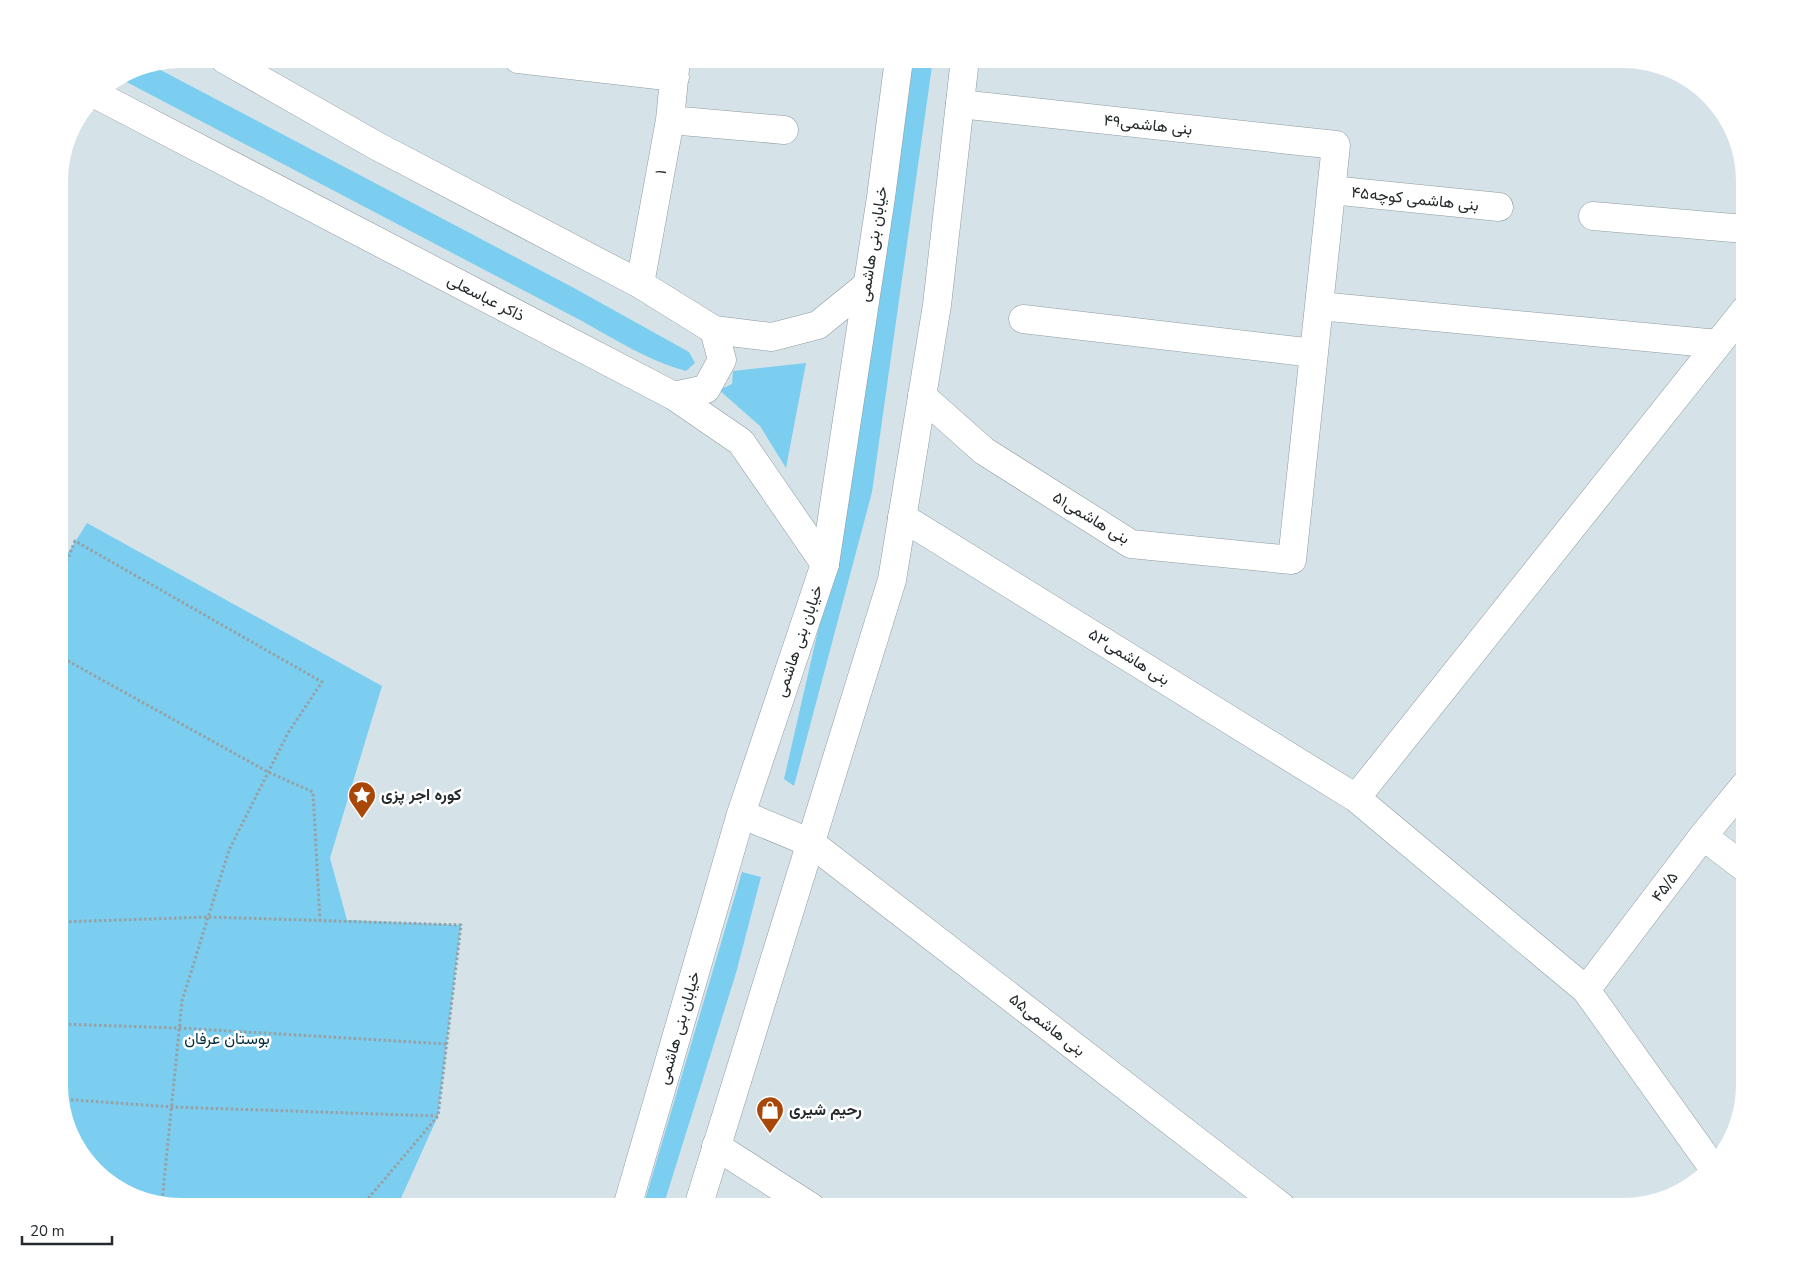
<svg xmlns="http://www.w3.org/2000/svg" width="1804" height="1266" font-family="'Nunito Sans',Vazirmatn,sans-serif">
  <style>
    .green { fill: #7bceef }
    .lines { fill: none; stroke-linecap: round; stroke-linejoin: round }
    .minor-casing { stroke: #8e9ba1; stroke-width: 29 }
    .major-casing { stroke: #8e9ba1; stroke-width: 29 }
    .path { stroke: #96a1a5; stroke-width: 3; stroke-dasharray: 2.5 2.5; stroke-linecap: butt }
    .minor { stroke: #fff; stroke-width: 28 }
    .major { stroke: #fff; stroke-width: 28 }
    .labels { text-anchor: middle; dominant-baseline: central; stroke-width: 5; stroke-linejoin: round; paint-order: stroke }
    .street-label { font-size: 16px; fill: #252a2c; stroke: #fff }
    .poi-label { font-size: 16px; font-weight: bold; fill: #252a2c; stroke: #fff; text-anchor: start }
    .park-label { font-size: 16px; fill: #002f3e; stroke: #fff }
  </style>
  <rect width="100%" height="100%" fill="#d5e3e8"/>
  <path class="green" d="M 912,59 L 933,59 L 872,492 L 794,786 L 784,779 L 839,539 Z
    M 151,65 L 574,288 L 689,352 L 695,363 L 686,371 C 649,361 616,340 582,321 L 119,78 L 134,68 Z
    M 806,363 L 786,468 L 760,426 L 719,390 L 732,384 L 733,371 Z
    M 87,523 L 382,686 L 330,858 L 347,920 L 461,925 L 438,1116 L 397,1207 L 181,1207 L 113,1187 L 75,1146 L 59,1093 L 59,567 Z
    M 742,872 L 761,877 L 736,973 L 663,1207 L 643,1207 Z"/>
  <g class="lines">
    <g class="minor-casing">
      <path id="minor" d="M 224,59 L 375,145 L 640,284 L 714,330 L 772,337 L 818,325 L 866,286
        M 518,59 L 675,77
        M 95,94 L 674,396 L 741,442 L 825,564
        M 670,120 L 784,130
        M 1331,190 L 1499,207
        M 1593,216 L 1745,229
        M 640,284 L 670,120 L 676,59
        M 1319,306 L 1718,344
        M 1023,319 L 1314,353
        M 674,396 L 706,389 L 722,360 L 714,330
        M 922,396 L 984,451 L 1131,544 L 1292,560 L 1336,145 L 960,104
        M 902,517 L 1356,798 L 1586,990 L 1711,1165
        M 1356,798 L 1745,310
        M 1703,836 L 1745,868
        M 811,843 L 1282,1207
        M 1586,990 L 1703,836 L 1745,785
        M 716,1146 L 811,1207"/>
    </g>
    <g class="major-casing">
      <path id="major" d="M 741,814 L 811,843
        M 627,1207 L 741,814 L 825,564 L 881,197 L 899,59
        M 698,1207 L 892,580 L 937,305 L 965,59"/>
    </g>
    <path class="path" d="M 59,580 L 75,541 L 322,682 L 288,733 L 229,850 L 182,1001 L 162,1202
      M 59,656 L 268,772 L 313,792 L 320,921
      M 59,922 L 208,917 L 461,925 L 438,1116 L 361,1207
      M 59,1024 L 180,1028 L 447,1044
      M 61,1099 L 172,1107 L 437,1116
      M 169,1204 L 270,1207"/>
    <use href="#minor" class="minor"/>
    <use href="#major" class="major"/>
  </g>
  <defs>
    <g id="sight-pin" transform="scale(1.4375)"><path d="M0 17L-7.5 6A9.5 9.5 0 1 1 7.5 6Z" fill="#a94708" stroke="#fff"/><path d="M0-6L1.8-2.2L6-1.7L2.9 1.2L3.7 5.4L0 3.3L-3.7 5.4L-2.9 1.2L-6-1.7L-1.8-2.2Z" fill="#fff"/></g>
    <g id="shop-pin" transform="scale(1.4375)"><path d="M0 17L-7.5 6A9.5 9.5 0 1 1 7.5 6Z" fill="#a94708" stroke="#fff"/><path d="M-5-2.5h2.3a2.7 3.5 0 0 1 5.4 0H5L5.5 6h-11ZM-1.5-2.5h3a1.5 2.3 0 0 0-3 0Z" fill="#fff"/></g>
  </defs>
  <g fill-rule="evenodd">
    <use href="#sight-pin" x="362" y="795"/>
    <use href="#shop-pin" x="770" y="1110"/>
  </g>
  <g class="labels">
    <g class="street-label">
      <text transform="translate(1148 125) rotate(6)">بنی هاشمی۴۹</text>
      <text transform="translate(661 172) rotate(-80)">۱</text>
      <text transform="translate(1415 199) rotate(6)">بنی هاشمی کوچه۴۵</text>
      <text transform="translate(873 244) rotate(-81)">خیابان بنی هاشمی</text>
      <text transform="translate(486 298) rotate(27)">ذاکر عباسعلی</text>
      <text transform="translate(1091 518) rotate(31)">بنی هاشمی۵۱</text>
      <text transform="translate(799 641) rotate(-71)">خیابان بنی هاشمی</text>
      <text transform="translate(1129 657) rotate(32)">بنی هاشمی۵۳</text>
      <text transform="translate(1665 887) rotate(-53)">۴۵/۵</text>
      <text transform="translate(1047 1025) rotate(38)">بنی هاشمی۵۵</text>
      <text transform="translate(679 1028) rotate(-74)">خیابان بنی هاشمی</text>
    </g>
    <g class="poi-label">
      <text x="381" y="795">کوره اجر پزی</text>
      <text x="789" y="1110">رحیم شیری</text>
    </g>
    <g class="park-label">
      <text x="227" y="1039">بوستان عرفان</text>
    </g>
  </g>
  <path d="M0 0H1804V1266H0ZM181 68H1623A113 113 0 0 1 1736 181V1085A113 113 0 0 1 1623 1198H181A113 113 0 0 1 68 1085V181A113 113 0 0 1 181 68Z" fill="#fff" fill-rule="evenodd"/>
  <path d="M22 1236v8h90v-8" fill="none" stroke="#252a2c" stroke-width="2.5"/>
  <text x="30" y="1236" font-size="15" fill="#252a2c" stroke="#ffffff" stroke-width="4" paint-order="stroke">20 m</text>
</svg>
